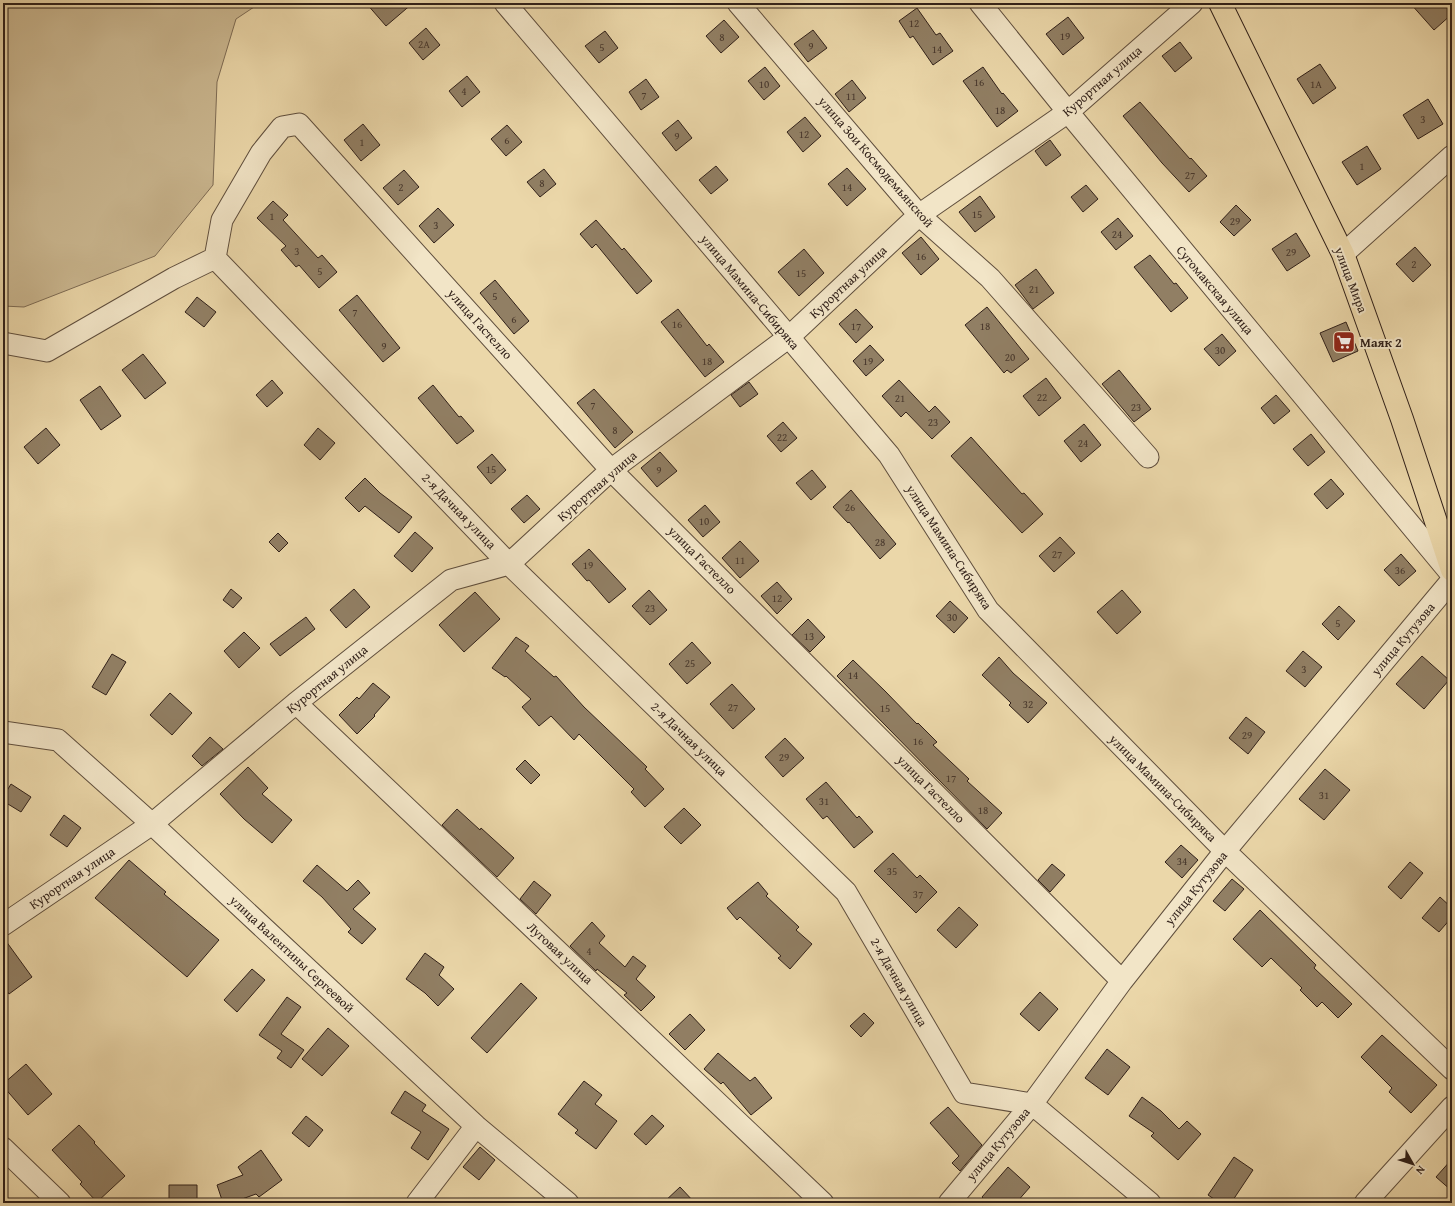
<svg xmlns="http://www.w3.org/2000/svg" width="1455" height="1206" font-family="'Gentium Book Plus',serif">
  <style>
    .green { fill: #cbb891; stroke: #7e6c55 }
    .building { fill: #917f64; stroke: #302019 }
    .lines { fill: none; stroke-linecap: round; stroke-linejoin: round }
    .minor-casing { stroke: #5f4e3d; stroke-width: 23 }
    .major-casing { stroke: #302019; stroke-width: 24 }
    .minor { stroke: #f2e5c7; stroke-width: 21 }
    .major { stroke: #ebd7a9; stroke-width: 22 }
    .labels { text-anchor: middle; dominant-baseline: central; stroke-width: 4; stroke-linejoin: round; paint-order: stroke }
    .number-label { font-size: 11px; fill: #48382c }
    .street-label { font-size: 13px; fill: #302019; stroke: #f2e5c7 }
    .poi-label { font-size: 13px; font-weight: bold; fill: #302019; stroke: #f2e5c7; text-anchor: start }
  </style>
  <rect width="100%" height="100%" fill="#ebd7a9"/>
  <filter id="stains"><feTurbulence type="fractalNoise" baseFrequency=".005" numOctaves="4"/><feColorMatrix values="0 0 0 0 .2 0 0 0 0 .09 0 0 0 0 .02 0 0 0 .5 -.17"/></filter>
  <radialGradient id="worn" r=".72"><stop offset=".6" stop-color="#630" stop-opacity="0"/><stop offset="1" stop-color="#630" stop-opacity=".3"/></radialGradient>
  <path class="green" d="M 3,3 L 260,3 L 236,19 L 217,82 L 213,185 L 155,256 L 24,307 L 3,306 Z"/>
  <path class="building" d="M 366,3 L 413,3 L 386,26 Z
    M 1410,3 L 1447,3 L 1452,9 L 1452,14 L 1434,30 Z
    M 917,8 L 936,35 L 940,33 L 953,51 L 933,65 L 913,36 L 910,38 L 899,21 Z
    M 1068,17 L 1084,38 L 1063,55 L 1046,34 Z
    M 724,20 L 739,37 L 721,53 L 706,36 Z
    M 426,28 L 440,45 L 423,60 L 409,43 Z
    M 813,30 L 827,48 L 808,62 L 794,44 Z
    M 605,31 L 618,48 L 599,63 L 585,46 Z
    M 1180,42 L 1192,58 L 1175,72 L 1162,56 Z
    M 1320,64 L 1336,88 L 1313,104 L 1297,79 Z
    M 765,67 L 780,86 L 764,100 L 748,81 Z
    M 983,67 L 1002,94 L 1003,93 L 1018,111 L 997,127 L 963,81 Z
    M 467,76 L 480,92 L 462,107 L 449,91 Z
    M 646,79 L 659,97 L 641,110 L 629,92 Z
    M 852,80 L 866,98 L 849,112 L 835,94 Z
    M 1428,99 L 1443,124 L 1418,139 L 1403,115 Z
    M 1140,102 L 1190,159 L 1191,158 L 1207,176 L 1189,192 L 1162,163 L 1123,116 Z
    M 805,117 L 821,136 L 803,152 L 787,132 Z
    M 678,120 L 692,138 L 676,151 L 662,133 Z
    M 363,124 L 380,145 L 361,161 L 344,140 Z
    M 507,125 L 522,142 L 506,156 L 491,139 Z
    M 1050,140 L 1061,155 L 1046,166 L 1035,151 Z
    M 1367,146 L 1381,169 L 1357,185 L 1342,162 Z
    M 716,166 L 728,180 L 711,194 L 699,180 Z
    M 847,168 L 866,189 L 847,206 L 828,184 Z
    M 544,169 L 556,184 L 540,197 L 527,182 Z
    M 404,170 L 419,187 L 398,205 L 383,188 Z
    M 1086,185 L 1098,199 L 1083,212 L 1071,197 Z
    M 980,196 L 995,217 L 975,232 L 959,212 Z
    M 273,201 L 288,215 L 283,220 L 318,258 L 322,255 L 337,272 L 319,288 L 299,265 L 296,267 L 281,250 L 286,246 L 257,218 Z
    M 1236,205 L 1251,220 L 1234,236 L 1220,222 Z
    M 438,208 L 454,225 L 434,243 L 419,226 Z
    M 1118,218 L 1133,236 L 1116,250 L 1101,232 Z
    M 596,220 L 622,250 L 624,248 L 652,281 L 637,294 L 596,244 L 592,248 L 580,234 Z
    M 1296,233 L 1310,256 L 1287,271 L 1272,249 Z
    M 921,237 L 939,259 L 921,275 L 902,253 Z
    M 1415,247 L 1431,265 L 1413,282 L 1396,264 Z
    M 804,249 L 824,273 L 799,296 L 778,272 Z
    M 1150,255 L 1174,284 L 1176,283 L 1188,298 L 1171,312 L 1134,267 Z
    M 1036,269 L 1054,293 L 1033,309 L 1015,285 Z
    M 495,280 L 529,321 L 514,334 L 480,293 Z
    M 357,295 L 400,348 L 383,362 L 339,310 Z
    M 197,297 L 216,312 L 204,327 L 185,312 Z
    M 987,307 L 1029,359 L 1011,373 L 1007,370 L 1004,373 L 965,325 Z
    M 678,309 L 707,346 L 709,344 L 724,362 L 705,377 L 661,322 Z
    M 856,309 L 873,327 L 856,343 L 839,324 Z
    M 1346,322 L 1358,351 L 1333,362 L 1320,333 Z
    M 1222,334 L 1236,351 L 1219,366 L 1204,349 Z
    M 870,345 L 884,360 L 866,376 L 853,361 Z
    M 143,354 L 166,383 L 145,399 L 122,370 Z
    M 1119,370 L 1151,409 L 1134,422 L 1102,384 Z
    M 1046,378 L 1061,398 L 1039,416 L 1023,396 Z
    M 272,380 L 283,393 L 267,407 L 256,395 Z
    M 899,380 L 929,412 L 935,406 L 950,422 L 932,439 L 906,412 L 901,417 L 882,396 Z
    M 749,382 L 758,394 L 740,407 L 731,395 Z
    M 433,385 L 459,417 L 461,416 L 474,431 L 457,444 L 418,398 Z
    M 100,386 L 121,416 L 101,430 L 80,400 Z
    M 594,389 L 633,432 L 615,448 L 577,403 Z
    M 1276,395 L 1290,411 L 1274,424 L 1261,408 Z
    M 783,422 L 797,438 L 781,452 L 767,436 Z
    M 1084,424 L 1101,445 L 1081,462 L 1064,441 Z
    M 46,428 L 60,445 L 38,464 L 24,447 Z
    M 318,428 L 335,443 L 320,460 L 304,445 Z
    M 1311,434 L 1325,452 L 1308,466 L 1293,449 Z
    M 971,437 L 1022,494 L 1024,493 L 1043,514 L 1022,533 L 951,456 Z
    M 660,452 L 677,471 L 657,487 L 641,468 Z
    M 492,454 L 506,470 L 491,484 L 477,467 Z
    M 812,470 L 826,487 L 811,500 L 796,483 Z
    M 365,478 L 380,493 L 412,517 L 399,533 L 365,506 L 359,512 L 345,498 Z
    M 1331,479 L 1344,494 L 1327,509 L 1314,494 Z
    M 851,490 L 896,544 L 880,559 L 849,522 L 848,523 L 833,507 Z
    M 527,495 L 540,509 L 524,523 L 511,509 Z
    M 705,505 L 720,522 L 703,537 L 688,520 Z
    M 415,532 L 433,548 L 412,572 L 394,556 Z
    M 278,533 L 288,543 L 279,552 L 269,542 Z
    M 1060,537 L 1075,553 L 1054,572 L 1039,556 Z
    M 740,541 L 759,561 L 740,578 L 722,558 Z
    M 589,549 L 626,589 L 609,603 L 589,580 L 587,581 L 572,564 Z
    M 1401,554 L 1416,571 L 1399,586 L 1384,570 Z
    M 777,582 L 792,599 L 777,614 L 761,596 Z
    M 231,589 L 242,598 L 233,608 L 223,600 Z
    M 354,589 L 370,607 L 346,628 L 330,610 Z
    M 649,590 L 667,610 L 650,625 L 632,606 Z
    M 1122,590 L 1141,612 L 1117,634 L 1097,612 Z
    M 475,592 L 500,619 L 464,652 L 439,625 Z
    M 950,601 L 968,618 L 954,633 L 936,616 Z
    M 1339,606 L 1355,621 L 1338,640 L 1322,624 Z
    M 306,617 L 315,629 L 280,656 L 270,644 Z
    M 808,619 L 825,637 L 810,652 L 792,635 Z
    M 244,632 L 260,648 L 239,668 L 224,651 Z
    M 516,637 L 529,646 L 525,651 L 554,677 L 556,676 L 584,707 L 647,767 L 645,769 L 664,789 L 645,807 L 631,792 L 634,789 L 579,734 L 574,740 L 551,716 L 539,726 L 522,707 L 531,699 L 506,676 L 505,677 L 492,668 Z
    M 692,642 L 711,663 L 687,684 L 669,664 Z
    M 1303,651 L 1322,667 L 1305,687 L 1286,671 Z
    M 112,654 L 126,662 L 106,695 L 92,687 Z
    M 1422,656 L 1449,680 L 1424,709 L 1396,684 Z
    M 999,657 L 1013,673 L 1047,703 L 1028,723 L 1009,705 L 1011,703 L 982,675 Z
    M 853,660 L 885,691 L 917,724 L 918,723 L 937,742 L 933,745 L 969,779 L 967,781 L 1002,813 L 987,829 L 837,676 Z
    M 373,683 L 390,697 L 374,715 L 375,716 L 357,734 L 339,715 L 357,697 L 359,699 Z
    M 732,684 L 755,709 L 733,729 L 710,704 Z
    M 170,693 L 192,713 L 172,735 L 150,715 Z
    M 1246,717 L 1265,732 L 1248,754 L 1229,738 Z
    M 210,737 L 223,749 L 202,766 L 192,756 Z
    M 785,738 L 804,758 L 783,777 L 765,757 Z
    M 525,760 L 540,775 L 531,784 L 516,769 Z
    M 248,767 L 268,788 L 262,794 L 292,820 L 272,843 L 244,819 L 220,794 Z
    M 1325,769 L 1350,790 L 1324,820 L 1299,799 Z
    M 826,782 L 857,818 L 859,816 L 873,832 L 854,848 L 827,816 L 823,819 L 806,799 Z
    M 11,784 L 31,797 L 21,812 L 3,801 L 3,797 Z
    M 684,808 L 701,825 L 681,844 L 664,827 Z
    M 457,809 L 480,830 L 481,828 L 514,858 L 497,877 L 442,825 Z
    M 64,815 L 81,828 L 67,847 L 50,835 Z
    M 1181,845 L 1198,860 L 1182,878 L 1165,862 Z
    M 893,853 L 917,878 L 920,875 L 937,892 L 916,913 L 874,871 Z
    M 129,860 L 166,892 L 164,894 L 219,940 L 187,977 L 95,898 Z
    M 1410,862 L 1423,873 L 1401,899 L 1388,887 Z
    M 1052,864 L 1065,875 L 1050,892 L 1038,880 Z
    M 317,865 L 347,891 L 358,880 L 370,893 L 353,909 L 376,929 L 362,944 L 348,932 L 351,929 L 322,897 L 303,881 Z
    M 1232,879 L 1244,889 L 1225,911 L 1213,901 Z
    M 534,881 L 551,895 L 536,914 L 520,899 Z
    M 758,882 L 768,894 L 766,896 L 799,927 L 796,930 L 812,944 L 790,969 L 778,958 L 781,956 L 740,917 L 737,920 L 727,908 Z
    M 1440,897 L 1452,908 L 1452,917 L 1439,932 L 1422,918 Z
    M 959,907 L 978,925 L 956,948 L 937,930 Z
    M 1260,910 L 1316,965 L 1314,968 L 1352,1004 L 1338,1018 L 1322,1002 L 1317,1007 L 1300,990 L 1302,988 L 1271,958 L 1262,967 L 1233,939 Z
    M 592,922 L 605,936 L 599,943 L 625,967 L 633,956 L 646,966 L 636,979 L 655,997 L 641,1011 L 624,995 L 627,993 L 597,969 L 596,971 L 570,946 Z
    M 3,937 L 32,977 L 9,994 L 3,985 Z
    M 425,953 L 444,967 L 439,975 L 454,989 L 438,1006 L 425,993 L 406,979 Z
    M 252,969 L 265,980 L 237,1012 L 224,1000 Z
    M 521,983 L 537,998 L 487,1053 L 471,1038 Z
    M 1040,992 L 1058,1009 L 1039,1031 L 1020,1014 Z
    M 287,997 L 301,1007 L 281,1034 L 304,1050 L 291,1068 L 277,1058 L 282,1051 L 259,1035 Z
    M 864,1013 L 874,1023 L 861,1037 L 850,1026 Z
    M 690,1014 L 705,1030 L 685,1050 L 669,1034 Z
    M 328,1028 L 349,1046 L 322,1076 L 302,1059 Z
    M 1382,1035 L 1437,1085 L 1411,1113 L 1389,1092 L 1392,1088 L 1361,1057 Z
    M 1107,1049 L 1130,1067 L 1108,1095 L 1085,1078 Z
    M 718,1053 L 750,1081 L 755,1077 L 772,1098 L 751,1115 L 723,1082 L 721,1084 L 704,1069 Z
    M 26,1064 L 52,1094 L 28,1115 L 3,1086 L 3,1084 Z
    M 584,1081 L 602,1095 L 595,1104 L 617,1121 L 596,1149 L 575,1133 L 578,1130 L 558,1114 Z
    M 405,1091 L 426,1105 L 422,1111 L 449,1129 L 428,1160 L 411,1148 L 421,1132 L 391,1113 Z
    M 1142,1097 L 1161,1111 L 1179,1129 L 1187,1121 L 1201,1134 L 1178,1160 L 1151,1136 L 1154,1133 L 1129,1116 Z
    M 948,1107 L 982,1145 L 960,1171 L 952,1163 L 959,1156 L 930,1123 Z
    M 652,1115 L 664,1126 L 646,1145 L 634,1134 Z
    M 306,1116 L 323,1130 L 309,1147 L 292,1133 Z
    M 79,1125 L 95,1142 L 94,1143 L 125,1176 L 97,1202 L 80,1184 L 82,1182 L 52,1150 Z
    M 480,1147 L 495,1160 L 479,1180 L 463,1167 Z
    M 261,1150 L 282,1180 L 259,1197 L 256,1194 L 231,1203 L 223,1203 L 217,1185 L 243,1175 L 238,1167 Z
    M 1234,1157 L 1253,1170 L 1231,1203 L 1220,1203 L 1208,1195 Z
    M 1452,1159 L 1452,1191 L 1436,1177 Z
    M 1008,1167 L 1030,1187 L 1016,1203 L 988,1203 L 982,1197 Z
    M 169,1185 L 197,1185 L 197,1203 L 169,1203 Z
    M 680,1187 L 695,1203 L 663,1203 Z"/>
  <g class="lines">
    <g class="minor-casing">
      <path id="minor" d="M 505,3 L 889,455 L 988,610 L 1225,851 L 1452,1069
        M 738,3 L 919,215 L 990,278 L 1148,457
        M 980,3 L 1068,112 L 1452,575
        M 1343,254 L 1452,156
        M 215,258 L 222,220 L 261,153 L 282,127 L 299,124 L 611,470 L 1122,981
        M 215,258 L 509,564 L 846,892 L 964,1093 L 1032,1104 L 1150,1203
        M 3,343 L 47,351 L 174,278 L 215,258
        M 296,703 L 823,1203
        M 3,732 L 58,740 L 152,824 L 476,1126 L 568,1203
        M 3,925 L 152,824 L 296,703 L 451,580 L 509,564 L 611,470 L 789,337 L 919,215 L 1068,112 L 1192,3
        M 3,1148 L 60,1203
        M 417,1203 L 476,1126
        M 949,1203 L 1032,1104 L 1122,981 L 1225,851 L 1452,580
        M 1365,1203 L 1452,1107"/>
    </g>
    <g class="major-casing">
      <path id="major" d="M 1220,3 L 1343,254 L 1402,419 L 1452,570"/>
    </g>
    <use href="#minor" class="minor"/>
    <use href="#major" class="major"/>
  </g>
  <defs>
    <g id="supermarket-square" transform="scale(1.15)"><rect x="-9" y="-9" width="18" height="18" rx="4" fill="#8f2418" stroke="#f2e5c7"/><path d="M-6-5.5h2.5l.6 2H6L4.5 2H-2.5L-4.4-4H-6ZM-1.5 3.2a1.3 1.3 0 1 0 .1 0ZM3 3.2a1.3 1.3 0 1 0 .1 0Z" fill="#fff"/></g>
  </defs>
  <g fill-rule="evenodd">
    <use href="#supermarket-square" x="1344" y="342"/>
  </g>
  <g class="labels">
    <g class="number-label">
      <text x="914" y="23">12</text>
      <text x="1065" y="36">19</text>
      <text x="722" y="37">8</text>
      <text x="424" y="44">2А</text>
      <text x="811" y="46">9</text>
      <text x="602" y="47">5</text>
      <text x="937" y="49">14</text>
      <text x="979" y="82">16</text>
      <text x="764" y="84">10</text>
      <text x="1316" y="84">1А</text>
      <text x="464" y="91">4</text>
      <text x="644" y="95">7</text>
      <text x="851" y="96">11</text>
      <text x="1000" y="110">18</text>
      <text x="1423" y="119">3</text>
      <text x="804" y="134">12</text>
      <text x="677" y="136">9</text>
      <text x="507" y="140">6</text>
      <text x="362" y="142">1</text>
      <text x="1362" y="166">1</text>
      <text x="1190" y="175">27</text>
      <text x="542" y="183">8</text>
      <text x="401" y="187">2</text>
      <text x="847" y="187">14</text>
      <text x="977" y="214">15</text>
      <text x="272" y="216">1</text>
      <text x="1235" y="221">29</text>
      <text x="436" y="225">3</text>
      <text x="1117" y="234">24</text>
      <text x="297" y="251">3</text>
      <text x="1291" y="252">29</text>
      <text x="921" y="256">16</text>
      <text x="1414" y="264">2</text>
      <text x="320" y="271">5</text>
      <text x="801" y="273">15</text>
      <text x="1034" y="289">21</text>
      <text x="495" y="296">5</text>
      <text x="355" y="312">7</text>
      <text x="514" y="319">6</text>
      <text x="677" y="324">16</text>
      <text x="856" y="326">17</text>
      <text x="985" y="326">18</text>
      <text x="384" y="346">9</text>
      <text x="1220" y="350">30</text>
      <text x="1010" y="357">20</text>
      <text x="707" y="361">18</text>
      <text x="868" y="361">19</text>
      <text x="1042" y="397">22</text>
      <text x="900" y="398">21</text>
      <text x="593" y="405">7</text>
      <text x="1136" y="407">23</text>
      <text x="933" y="422">23</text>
      <text x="615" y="430">8</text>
      <text x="782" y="437">22</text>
      <text x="1083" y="443">24</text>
      <text x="491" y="469">15</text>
      <text x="659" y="470">9</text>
      <text x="850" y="507">26</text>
      <text x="704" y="521">10</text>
      <text x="880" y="542">28</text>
      <text x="1057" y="554">27</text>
      <text x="740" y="560">11</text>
      <text x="588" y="565">19</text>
      <text x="1400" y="570">36</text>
      <text x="777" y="598">12</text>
      <text x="650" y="608">23</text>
      <text x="952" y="617">30</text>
      <text x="1338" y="623">5</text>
      <text x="809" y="636">13</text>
      <text x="690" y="663">25</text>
      <text x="1304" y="669">3</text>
      <text x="853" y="675">14</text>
      <text x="1028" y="704">32</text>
      <text x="733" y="707">27</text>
      <text x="885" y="708">15</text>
      <text x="1247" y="735">29</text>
      <text x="918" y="741">16</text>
      <text x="784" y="757">29</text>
      <text x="951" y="778">17</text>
      <text x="1324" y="795">31</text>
      <text x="824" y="801">31</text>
      <text x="983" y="810">18</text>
      <text x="1182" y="861">34</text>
      <text x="892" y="871">35</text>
      <text x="918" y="894">37</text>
      <text x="589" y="951">4</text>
    </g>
    <g class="street-label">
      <text transform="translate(1102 81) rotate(-41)">Курортная улица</text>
      <text transform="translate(876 162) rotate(49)">улица Зои Космодемьянской</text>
      <text transform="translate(1351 280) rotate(69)">улица Мира</text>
      <text transform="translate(848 282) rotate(-43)">Курортная улица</text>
      <text transform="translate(1215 290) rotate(50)">Сугомакская улица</text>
      <text transform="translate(750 292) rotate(50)">улица Мамина-Сибиряка</text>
      <text transform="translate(480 324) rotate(48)">улица Гастелло</text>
      <text transform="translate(597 486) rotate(-41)">Курортная улица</text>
      <text transform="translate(459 511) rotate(46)">2-я Дачная улица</text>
      <text transform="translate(949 547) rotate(57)">улица Мамина-Сибиряка</text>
      <text transform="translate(702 560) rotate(45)">улица Гастелло</text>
      <text transform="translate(1403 639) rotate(-50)">улица Кутузова</text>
      <text transform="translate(327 679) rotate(-39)">Курортная улица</text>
      <text transform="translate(689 739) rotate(44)">2-я Дачная улица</text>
      <text transform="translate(1163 788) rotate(45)">улица Мамина-Сибиряка</text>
      <text transform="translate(931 789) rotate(45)">улица Гастелло</text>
      <text transform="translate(72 878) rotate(-34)">Курортная улица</text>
      <text transform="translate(1196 888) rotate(-51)">улица Кутузова</text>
      <text transform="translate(560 953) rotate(43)">Луговая улица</text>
      <text transform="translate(292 954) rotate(43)">улица Валентины Сергеевой</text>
      <text transform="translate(899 982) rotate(60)">2-я Дачная улица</text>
      <text transform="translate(998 1144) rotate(-50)">улица Кутузова</text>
    </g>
    <g class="poi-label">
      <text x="1360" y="342">Маяк 2</text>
    </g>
  </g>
  <rect width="1455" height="1206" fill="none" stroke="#ebd7a9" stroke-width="16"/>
  <rect x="4" y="4" width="1447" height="1198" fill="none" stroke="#302019" stroke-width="2"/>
  <rect x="8" y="8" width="1439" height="1190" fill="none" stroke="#302019"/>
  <g transform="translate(1413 1164) rotate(129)" stroke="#f2e5c7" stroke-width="3" paint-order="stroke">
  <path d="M0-3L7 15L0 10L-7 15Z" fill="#302019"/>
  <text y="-6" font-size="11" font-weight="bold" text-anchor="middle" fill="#302019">N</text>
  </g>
  <rect width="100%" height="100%" filter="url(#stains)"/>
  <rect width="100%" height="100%" fill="url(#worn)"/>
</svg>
